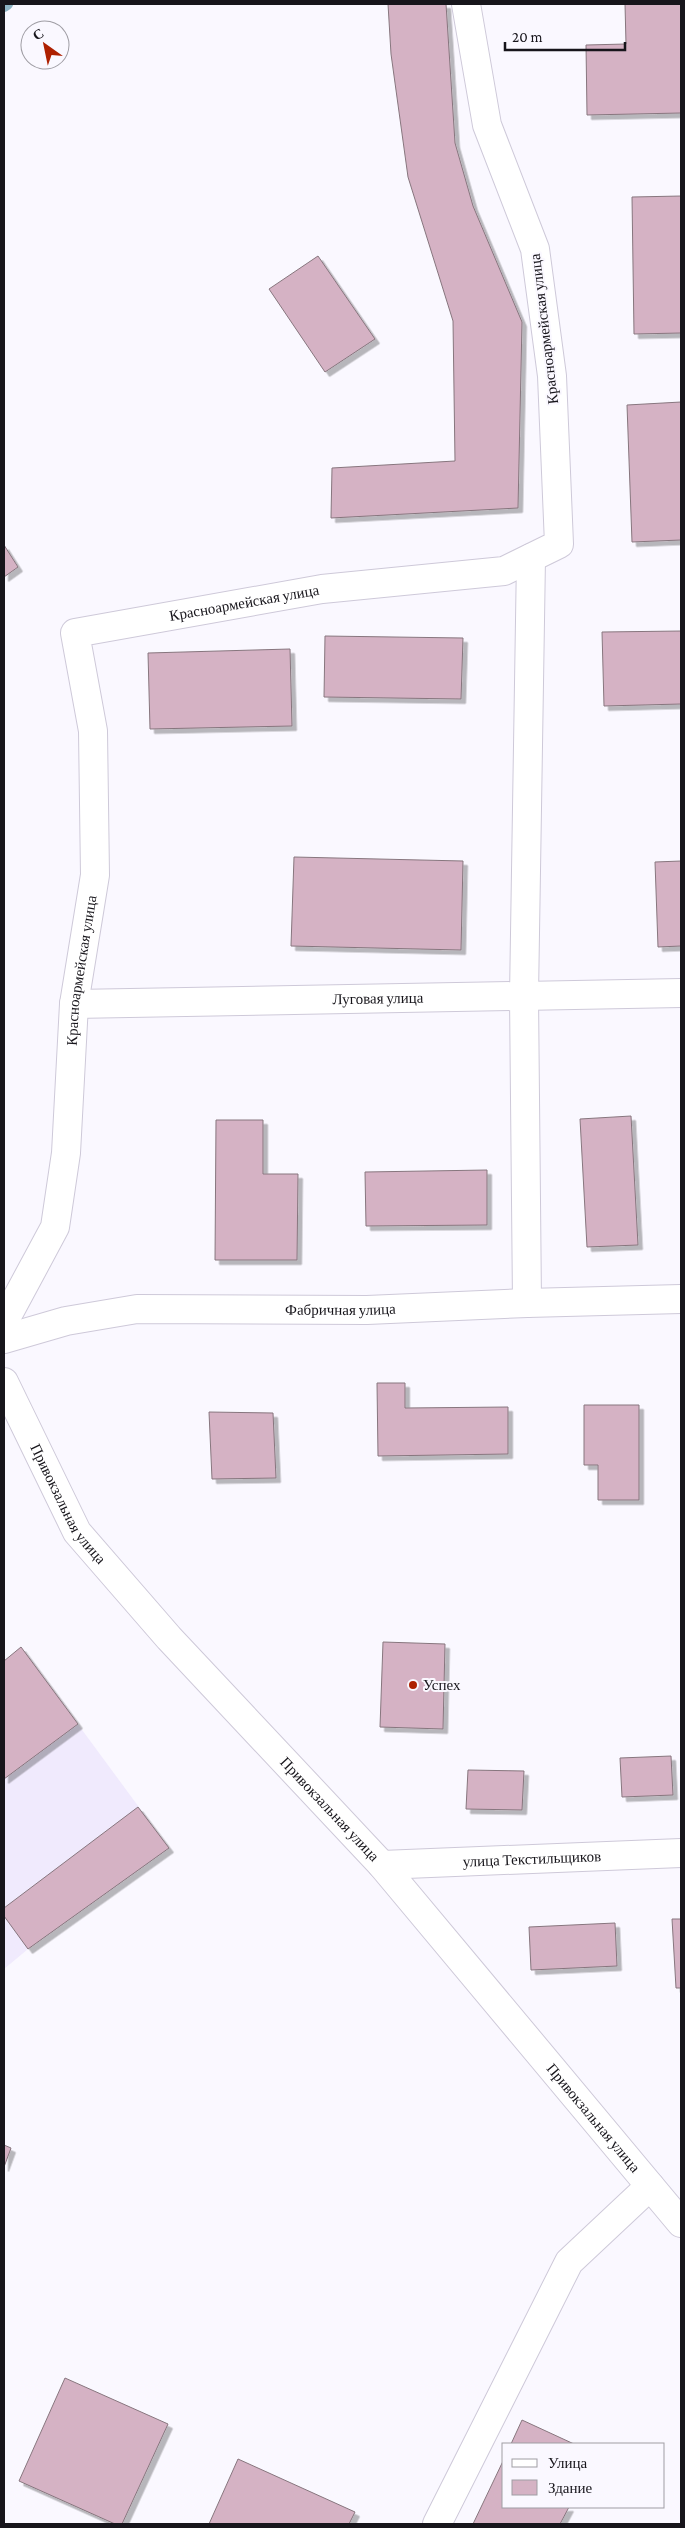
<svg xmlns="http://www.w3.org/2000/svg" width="685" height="2528" font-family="'Crimson Pro',serif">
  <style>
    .built { fill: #f0eafd }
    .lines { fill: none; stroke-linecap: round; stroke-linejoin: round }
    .stream { stroke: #8eb4c4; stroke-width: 12 }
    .building { fill: #d5b2c4; stroke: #87767e; filter: url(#shadow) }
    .minor-casing { stroke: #cec9d9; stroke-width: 30 }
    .minor { stroke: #fff; stroke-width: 28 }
    .poi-dot { fill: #ae2000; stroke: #faf8ff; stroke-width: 2 }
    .labels { text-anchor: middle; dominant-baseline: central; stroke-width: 4; stroke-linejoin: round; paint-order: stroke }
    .street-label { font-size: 15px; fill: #17151b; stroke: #faf8ff }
    .poi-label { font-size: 15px; fill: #17151b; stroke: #faf8ff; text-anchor: start }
  </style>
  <defs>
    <filter id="shadow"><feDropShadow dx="4.5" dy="4.5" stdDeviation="0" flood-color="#0004"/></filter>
  </defs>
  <rect width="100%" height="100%" fill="#faf8ff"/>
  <path class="built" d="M 21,1647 L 169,1848 L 28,1949 L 4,1969 L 4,1661 Z"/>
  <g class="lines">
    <path class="stream" d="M 4,6 L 7,4"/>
  </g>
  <path class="building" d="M 388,4 L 446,4 L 455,143 L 473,206 L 522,322 L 518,508 L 331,518 L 332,468 L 455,461 L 453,321 L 408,177 L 391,54 Z
    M 625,4 L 681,4 L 681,113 L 587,115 L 586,45 L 626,44 Z
    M 681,196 L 681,333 L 634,334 L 632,197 Z
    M 318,256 L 375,339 L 325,372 L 269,289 Z
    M 681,402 L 681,540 L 632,542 L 627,405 Z
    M 4,545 L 18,567 L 4,577 Z
    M 681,631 L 681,704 L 604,706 L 602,632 Z
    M 325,636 L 463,638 L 461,699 L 324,697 Z
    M 290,649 L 292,726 L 150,729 L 148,653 Z
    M 294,857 L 463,861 L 461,950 L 291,946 Z
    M 681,861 L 681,946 L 658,947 L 655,862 Z
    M 631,1116 L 638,1245 L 587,1247 L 580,1119 Z
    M 216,1120 L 263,1120 L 263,1174 L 298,1174 L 297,1260 L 215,1260 Z
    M 487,1170 L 487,1225 L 366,1226 L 365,1172 Z
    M 377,1383 L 405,1383 L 405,1408 L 508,1407 L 508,1454 L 378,1456 Z
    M 584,1405 L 639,1405 L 639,1500 L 598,1500 L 598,1465 L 584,1465 Z
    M 209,1412 L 273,1413 L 276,1478 L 212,1479 Z
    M 383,1642 L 445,1644 L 443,1729 L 380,1727 Z
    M 21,1647 L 78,1724 L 4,1779 L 4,1661 Z
    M 671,1756 L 673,1795 L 622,1797 L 620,1758 Z
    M 468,1770 L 524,1771 L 522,1810 L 466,1809 Z
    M 138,1807 L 169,1848 L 28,1949 L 4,1916 L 4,1908 Z
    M 672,1919 L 681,1919 L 681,1988 L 676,1988 Z
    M 615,1923 L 617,1966 L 531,1970 L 529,1927 Z
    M 4,2145 L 11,2148 L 4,2167 Z
    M 65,2378 L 168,2424 L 122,2524 L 115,2524 L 19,2481 Z
    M 522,2420 L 574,2444 L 511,2444 Z
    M 238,2459 L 355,2512 L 349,2524 L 209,2524 Z
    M 504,2459 L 504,2507 L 569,2507 L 560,2524 L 473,2524 Z"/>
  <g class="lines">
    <g class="minor-casing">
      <g id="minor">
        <path id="s1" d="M 74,1004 L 681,993"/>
        <path d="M 527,1303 L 524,996 L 531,558"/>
        <path id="s2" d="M 4,1322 L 55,1227 L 66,1153 L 74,1004 L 95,875 L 93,731 L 75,633 L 322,589 L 504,571 L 559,544 L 552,376 L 535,249 L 487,125 L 466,4"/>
        <path id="s3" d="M 4,1339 L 66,1321 L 137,1309 L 367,1310 L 527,1303 L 681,1299"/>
        <path id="s4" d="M 4,1382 L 77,1532 L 169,1638 L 382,1865 L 681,2223"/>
        <path id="s5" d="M 382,1865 L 681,1853"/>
        <path d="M 437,2524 L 569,2262 L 650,2186"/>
      </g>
    </g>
    <use href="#minor" class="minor"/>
  </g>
  <circle class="poi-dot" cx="413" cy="1685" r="5"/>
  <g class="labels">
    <g class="street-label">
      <text transform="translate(544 329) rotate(-97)">Красноармейская улица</text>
      <text stroke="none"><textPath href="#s2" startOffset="878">Красноармейская улица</textPath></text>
      <text stroke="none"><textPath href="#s2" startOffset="366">Красноармейская улица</textPath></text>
      <text stroke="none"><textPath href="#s1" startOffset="304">Луговая улица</textPath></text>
      <text stroke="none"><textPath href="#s3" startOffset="340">Фабричная улица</textPath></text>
      <text stroke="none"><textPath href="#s4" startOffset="138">Привокзальная улица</textPath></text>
      <text stroke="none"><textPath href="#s4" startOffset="542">Привокзальная улица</textPath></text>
      <text stroke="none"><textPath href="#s5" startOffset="150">улица Текстильщиков</textPath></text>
      <text stroke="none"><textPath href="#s4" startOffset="948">Привокзальная улица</textPath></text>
    </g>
    <g class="poi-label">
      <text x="423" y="1685">Успех</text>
    </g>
  </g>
  <rect width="685" height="2528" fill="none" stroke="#17151b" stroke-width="10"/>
  <rect x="502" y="2443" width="162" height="65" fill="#faf8ff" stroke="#9f9da4"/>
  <rect x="512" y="2459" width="25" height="8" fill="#ffffff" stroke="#9f9da4"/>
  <text x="548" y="2468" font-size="15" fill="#17151b">Улица</text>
  <rect x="512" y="2480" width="25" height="15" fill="#d5b2c4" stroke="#9f9da4"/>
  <text x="548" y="2493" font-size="15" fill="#17151b">Здание</text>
  <g transform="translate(45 45) rotate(327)"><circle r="24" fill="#faf8ff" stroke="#9f9da4"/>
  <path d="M0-4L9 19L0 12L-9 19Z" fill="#ae2000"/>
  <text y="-8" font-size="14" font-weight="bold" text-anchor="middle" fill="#17151b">С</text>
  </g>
  <path d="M505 42v8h120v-8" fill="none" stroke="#17151b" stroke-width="2.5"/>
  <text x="512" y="42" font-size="15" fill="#17151b" stroke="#faf8ff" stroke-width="4" paint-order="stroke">20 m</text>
</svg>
